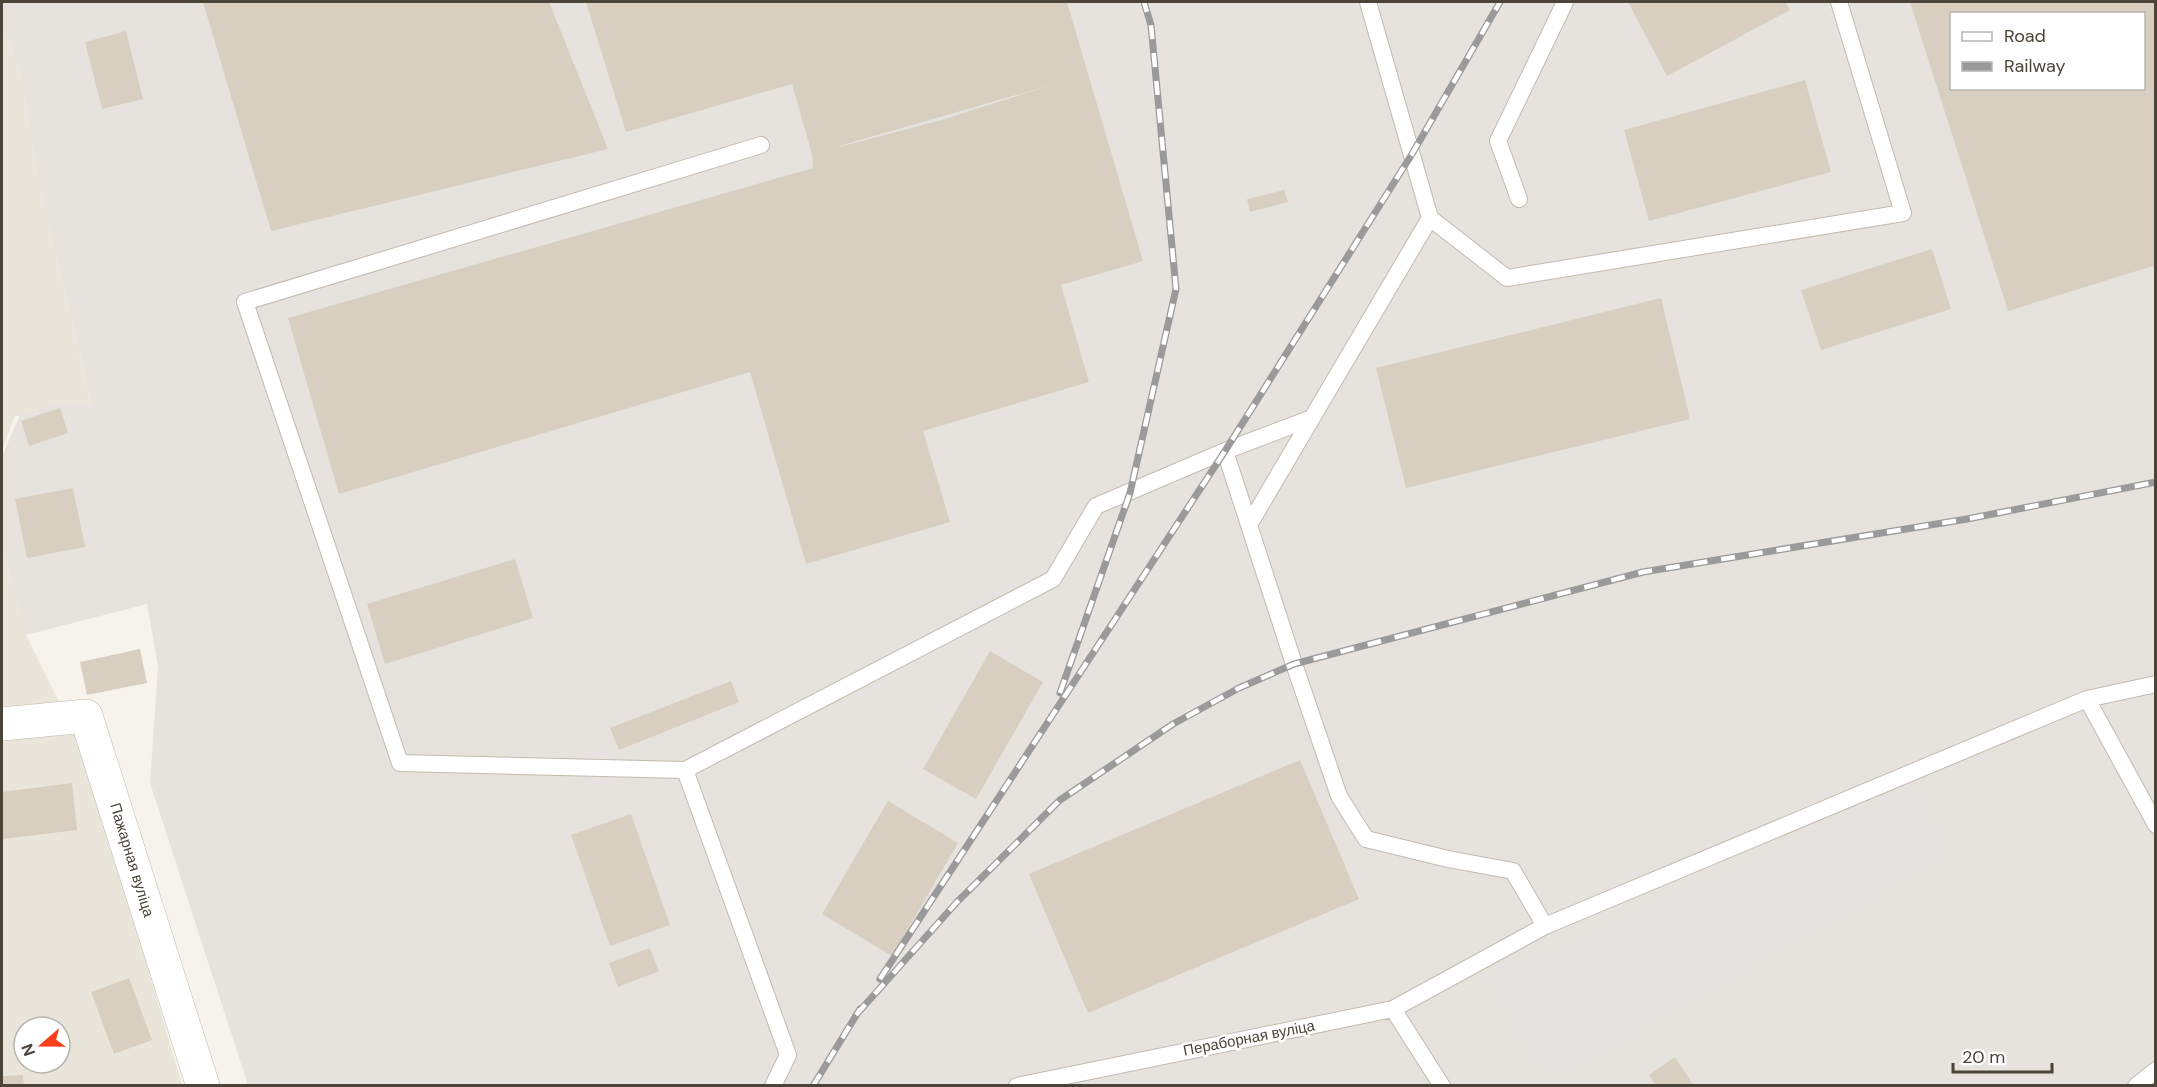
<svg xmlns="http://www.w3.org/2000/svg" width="2157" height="1087" font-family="'DM Sans',sans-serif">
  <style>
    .residential { fill: #eae5da; fill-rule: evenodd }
    .industrial { fill: #e6e2dd; fill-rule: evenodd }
    .parking { fill: #e5e3e0 }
    .building { fill: #d8cfc1; fill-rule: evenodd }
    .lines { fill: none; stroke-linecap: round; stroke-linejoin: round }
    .service-casing { stroke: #c2bbae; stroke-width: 18 }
    .minor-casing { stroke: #c2bbae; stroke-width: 34 }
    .service { stroke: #fff; stroke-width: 16 }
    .minor { stroke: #fff; stroke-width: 33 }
    .rail-casing { stroke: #9a9a9a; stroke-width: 7 }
    .rail { stroke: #fff; stroke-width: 4.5; stroke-dasharray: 14; stroke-linecap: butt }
    .labels { text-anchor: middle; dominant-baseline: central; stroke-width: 5; stroke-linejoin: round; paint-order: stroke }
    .street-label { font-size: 15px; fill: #4b4439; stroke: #fff }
  </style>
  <rect width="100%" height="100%" fill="#f6f3ec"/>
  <path class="residential" d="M 2,26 L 11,45 L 23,83 L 37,174 L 92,407 L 59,403 L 14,417 L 2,451 Z
    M 2,543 L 26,635 L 85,754 L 182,1085 L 2,1085 ZM 24,1027 L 60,1027 L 60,1063 L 24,1063 Z"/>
  <path class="industrial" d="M 2,2 L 2155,2 L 2155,1085 L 248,1085 L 150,783 L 158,666 L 147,604 L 26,635 L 2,543 L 2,456 L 20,415 L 59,403 L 92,406 L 37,174 L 23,83 L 11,45 L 2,26 ZM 1952,14 L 2144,14 L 2144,88 L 1952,88 Z"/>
  <path class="parking" d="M 1914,787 L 1948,855 L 1547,1082 L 1489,978 Z"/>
  <path class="building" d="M 203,2 L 549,2 L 608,149 L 271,231 Z
    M 586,2 L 1067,2 L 1143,261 L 1061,285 L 1089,382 L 923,431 L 950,522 L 806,564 L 750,372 L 339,494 L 288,318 L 813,168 L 812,154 L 792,84 L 626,132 ZM 1055,84 L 938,121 L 839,147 L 839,146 Z
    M 1628,2 L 1785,2 L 1790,10 L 1667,76 Z
    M 1910,2 L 2156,2 L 2156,265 L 2008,311 ZM 1952,14 L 2144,14 L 2144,88 L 1952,88 Z
    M 126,31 L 143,99 L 102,109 L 85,42 Z
    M 1805,80 L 1831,172 L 1649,221 L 1624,130 Z
    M 1284,190 L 1288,202 L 1250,212 L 1247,199 Z
    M 1932,249 L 1951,309 L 1821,350 L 1801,290 Z
    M 1661,298 L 1690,419 L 1406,488 L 1376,368 Z
    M 60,408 L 68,433 L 29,446 L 21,421 Z
    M 73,488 L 85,547 L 27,558 L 15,499 Z
    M 515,559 L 533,618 L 385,664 L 367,604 Z
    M 140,649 L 147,683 L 87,695 L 80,662 Z
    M 990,651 L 1043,682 L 976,799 L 923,769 Z
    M 731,681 L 739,702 L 619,750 L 610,728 Z
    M 1300,760 L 1359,899 L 1088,1013 L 1029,874 Z
    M 72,783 L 77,830 L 3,839 L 2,792 Z
    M 888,801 L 958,843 L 892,956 L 822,914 Z
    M 631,814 L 670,925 L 610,946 L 571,835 Z
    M 650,948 L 659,971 L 618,987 L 609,963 Z
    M 129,978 L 152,1040 L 114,1054 L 91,992 Z
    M 1675,1057 L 1694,1086 L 1656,1086 L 1649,1075 Z
    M 23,1075 L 24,1086 L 2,1086 L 2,1076 Z"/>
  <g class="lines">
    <g class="service-casing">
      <path id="service" d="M 761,145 L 245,302 L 400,763 L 685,770 L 788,1055 L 773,1086
        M 1519,199 L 1498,141 L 1565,2
        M 1430,218 L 1507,278 L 1903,213 L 1839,2
        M 1225,451 L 1294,664 L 1339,796 L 1366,839 L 1448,859 L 1513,871 L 1545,926
        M 1249,525 L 1312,418
        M 2087,699 L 2156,684
        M 685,770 L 1053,579 L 1096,506 L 1225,451 L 1312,418 L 1430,218 L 1368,2
        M 1393,1009 L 1545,926 L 2087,699 L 2156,825
        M 1017,1086 L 1393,1009 L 1442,1086
        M 2136,1086 L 2156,1070"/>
    </g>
    <g class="minor-casing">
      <path id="minor" d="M 2,724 L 86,716 L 203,1086"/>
    </g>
    <use href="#service" class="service"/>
    <use href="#minor" class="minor"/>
    <g class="rail-casing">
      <path id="rail" d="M 1060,693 L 1130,493 L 1176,289 L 1151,25 L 1144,2
        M 880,979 L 1225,451 L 1412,154 L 1500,2
        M 856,1015 L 957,902 L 1060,800 L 1173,724 L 1239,688 L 1294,664 L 1643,572 L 1967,519 L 2156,482
        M 813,1086 L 860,1009"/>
    </g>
    <use href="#rail" class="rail"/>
  </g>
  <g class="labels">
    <g class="street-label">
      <text transform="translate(132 860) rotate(73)">Пажарная вуліца</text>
      <text transform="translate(1249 1038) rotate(-11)">Пераборная вуліца</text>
    </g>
  </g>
  <rect width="2157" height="1087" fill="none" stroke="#4b4439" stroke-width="6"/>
  <rect x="1950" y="12" width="195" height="78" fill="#ffffff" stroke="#b7b4b0" stroke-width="1.5"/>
  <rect x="1962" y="32" width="30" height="9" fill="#ffffff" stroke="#b7b4b0" stroke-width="1.5"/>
  <text x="2004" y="42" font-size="18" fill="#4b4439">Road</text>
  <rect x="1962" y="62" width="30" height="9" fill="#9a9a9a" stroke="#b7b4b0" stroke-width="1.5"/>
  <text x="2004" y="72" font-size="18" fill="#4b4439">Railway</text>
  <g transform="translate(42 1045) rotate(250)"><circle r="28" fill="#ffffff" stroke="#b7b4b0" stroke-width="1.5"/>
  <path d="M0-4.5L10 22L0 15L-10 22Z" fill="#fc3f1d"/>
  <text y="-9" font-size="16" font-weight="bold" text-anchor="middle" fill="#4b4439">N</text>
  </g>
  <path d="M1953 1063v9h99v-9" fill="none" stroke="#4b4439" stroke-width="3"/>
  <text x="1962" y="1063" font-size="18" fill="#4b4439" stroke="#ffffff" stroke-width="4.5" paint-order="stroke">20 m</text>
</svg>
